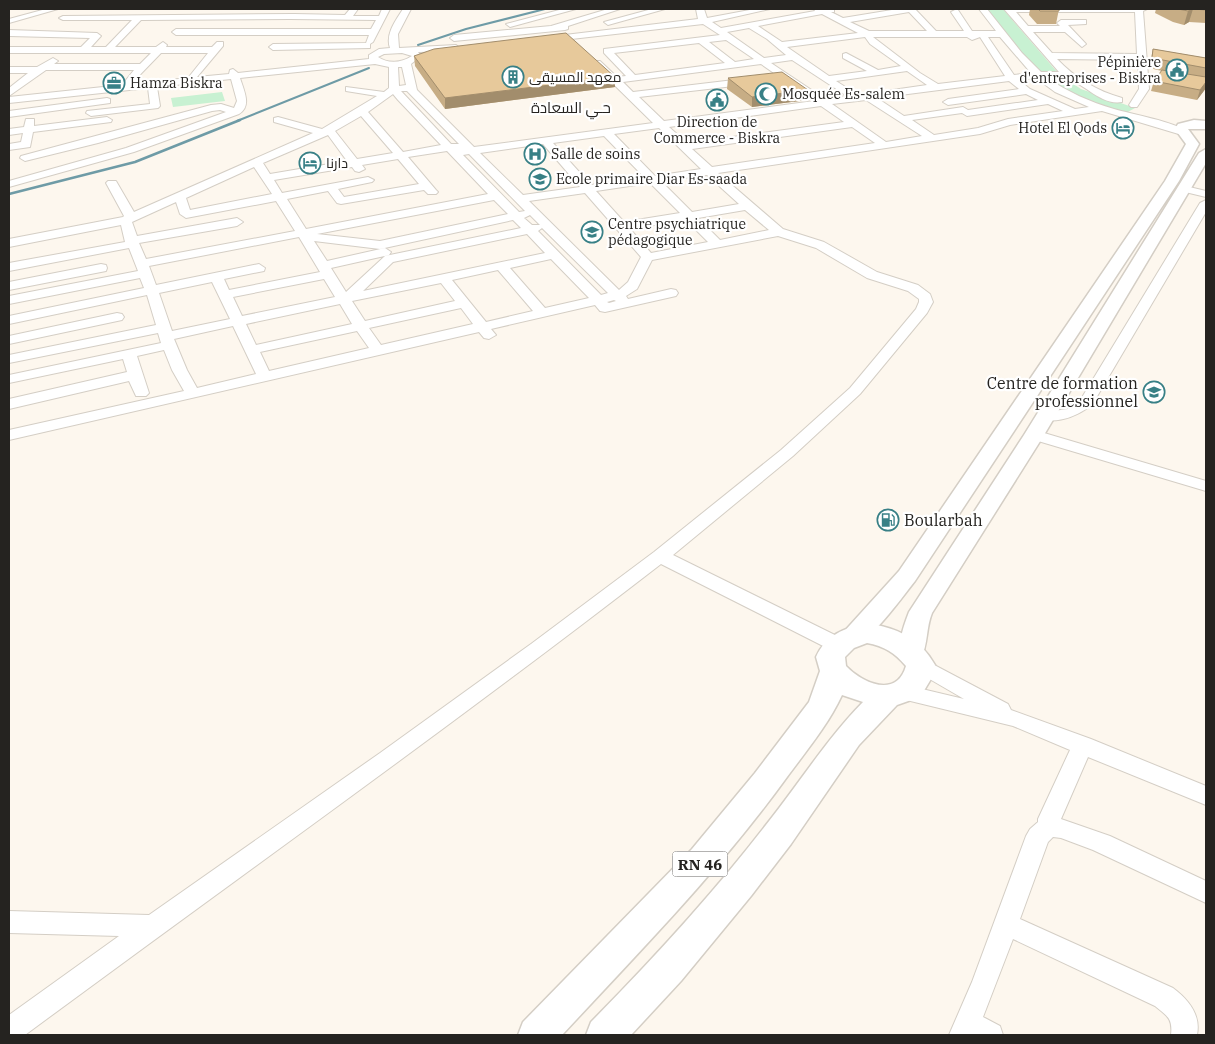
<svg xmlns="http://www.w3.org/2000/svg" width="1215" height="1044" font-family="'IBM Plex Serif',Cairo,serif">
  <style>
    .green { fill: #c8f1d2 }
    .lines { fill: none; stroke-linecap: round; stroke-linejoin: round }
    .stream-far1 { stroke: #6e9ba6; stroke-width: 2 }
    .stream { stroke: #6e9ba6; stroke-width: 2.5 }
    .minor-casing { stroke: #d4cec5; stroke-width: 2 }
    .major-casing { stroke: #d4cec5; stroke-width: 3 }
    .highway-casing { stroke: #d4cec5; stroke-width: 3 }
    .minor { fill: #fff; fill-rule: evenodd }
    .major { fill: #fff; fill-rule: evenodd }
    .highway { fill: #fff; fill-rule: evenodd }
    .wall { fill: #c7ad85 }
    .shaded-wall { fill: #a28d6c }
    .building { fill: #e7c99b; stroke: #a28d6c }
    .labels { text-anchor: middle; dominant-baseline: central; stroke-width: 4.5; stroke-linejoin: round; paint-order: stroke }
    .far-poi-label { font-size: 14px; fill: #252320; stroke: #fff; text-anchor: start }
    .far-neighbourhood-label { font-size: 15px; fill: #252320; stroke: #fff }
    .shield { fill: #fff; stroke: #666563; stroke-width: 1 }
    .shield-label { font-size: 15px; font-weight: bold; fill: #252320 }
    .poi-label { font-size: 16px; fill: #252320; stroke: #fff; text-anchor: end }
  </style>
  <rect width="100%" height="100%" fill="#fdf7ee"/>
  <path class="green" d="M 986,9 L 1003,9 L 1058,73 L 1039,73 Z
    M 1063,77 L 1081,89 L 1135,108 L 1126,113 C 1097,104 1072,94 1046,78 Z
    M 222,92 L 225,101 L 173,107 L 171,98 Z"/>
  <g class="lines">
    <path class="stream-far1" d="M 418,45 L 466,29 L 545,9
      M 237,121 L 369,68"/>
    <path class="stream" d="M 9,194 L 135,162 L 240,120"/>
    <g class="minor-casing">
      <path id="minor" d="M 46,9 L 58,9 L 9,23 L 9,19 Z
        M 350,9 L 358,9 L 353,16 L 379,16 L 382,9 L 390,9 L 373,42 L 370,44 L 370,48 L 273,50 L 269,47 L 273,44 L 366,43 L 369,35 L 176,35 L 172,32 L 176,29 L 371,29 L 376,20 L 290,19 L 141,20 L 115,47 L 156,47 L 163,42 L 167,45 L 166,47 L 212,47 L 217,42 L 223,42 L 223,46 L 197,77 L 229,74 L 230,70 L 233,69 L 238,73 L 369,59 L 369,55 L 379,49 L 390,48 C 385,34 396,20 403,9 L 411,9 L 398,34 L 399,48 L 456,45 L 460,48 L 456,51 L 418,52 L 421,56 L 411,64 L 417,90 L 474,147 L 653,123 L 594,65 L 594,61 L 600,61 L 617,77 L 626,76 L 604,53 L 604,49 L 720,35 L 703,24 L 545,42 L 544,40 L 548,37 L 698,19 L 696,9 L 704,9 L 707,18 L 755,9 L 770,9 L 712,22 L 721,28 L 815,11 L 814,9 L 834,9 L 834,12 L 831,12 L 843,18 L 898,9 L 915,9 L 936,31 L 964,31 L 951,12 L 955,10 L 958,10 L 972,31 L 996,31 L 979,9 L 987,9 L 1022,53 L 1041,72 L 1059,72 L 1004,9 L 1147,9 L 1143,11 L 1149,89 L 1137,107 L 1131,107 L 1129,105 L 1139,89 L 1138,60 L 1057,59 C 1075,78 1097,91 1122,98 L 1122,102 C 1100,106 1083,81 1064,78 C 1059,77 1053,78 1047,78 C 1068,92 1090,102 1114,109 C 1130,114 1177,122 1187,132 L 1182,135 L 1102,111 L 1010,125 L 980,134 L 718,173 L 783,229 L 824,242 L 877,272 L 918,285 L 930,294 L 933,302 L 927,313 L 860,394 L 793,456 L 673,555 L 845,640 L 848,645 L 845,650 L 838,652 L 831,650 L 661,564 C 452,726 237,878 25,1035 L 9,1035 L 9,1015 L 119,936 L 9,933 L 9,911 L 149,915 L 380,753 L 531,644 L 654,552 L 781,450 L 850,388 L 916,309 L 919,302 L 919,299 L 908,291 L 867,278 L 816,248 L 778,236 L 652,260 L 637,289 L 626,296 L 628,299 L 671,289 L 676,290 L 678,293 L 676,296 L 605,312 L 600,311 L 595,305 L 491,329 L 496,335 L 489,339 L 484,338 L 479,332 L 9,440 L 9,430 L 184,391 L 172,370 L 164,350 L 137,356 L 149,393 L 146,396 L 136,396 L 129,381 L 9,409 L 9,399 L 127,372 L 123,359 L 9,383 L 9,375 L 161,343 L 158,333 L 9,363 L 9,355 L 156,325 L 147,295 L 9,324 L 9,316 L 144,288 L 140,278 L 9,304 L 9,296 L 138,271 L 129,248 L 9,271 L 9,263 L 125,242 L 121,225 L 9,247 L 9,239 L 123,217 L 124,216 L 106,183 L 108,181 L 116,181 L 134,212 L 313,133 L 274,122 L 274,118 L 278,117 L 322,129 L 377,96 L 346,91 L 346,87 L 384,92 L 389,88 L 389,67 L 375,64 L 240,78 C 244,91 252,106 239,114 L 134,152 L 9,187 L 9,181 L 126,148 L 226,112 L 220,110 L 212,111 L 98,143 L 25,161 L 20,158 L 21,156 L 211,105 L 221,104 L 234,108 L 237,101 L 231,79 L 157,87 L 160,106 L 158,108 L 91,116 L 86,113 L 87,111 L 150,104 L 148,88 L 9,103 L 9,97 L 122,85 L 134,70 L 46,70 L 9,96 L 9,88 L 28,73 L 9,73 L 9,67 L 37,67 L 53,58 L 58,61 L 54,64 L 140,64 L 151,53 L 9,53 L 9,47 L 81,47 L 90,38 L 9,36 L 9,30 L 97,33 L 101,36 L 91,47 L 106,47 L 132,20 L 63,20 L 59,18 L 63,16 L 294,14 L 345,15 ZM 909,12 L 927,31 L 869,31 L 850,22 ZM 1016,12 L 1135,12 L 1137,54 L 1052,53 L 1033,32 L 1065,32 L 1082,47 L 1086,44 L 1068,25 L 1086,24 L 1086,20 L 1061,20 L 1057,23 L 1060,26 L 1028,26 ZM 822,14 L 858,33 L 782,42 L 758,26 ZM 749,28 L 767,39 L 786,55 L 764,58 L 727,32 ZM 865,37 L 870,44 L 901,66 L 878,70 L 846,53 L 843,54 L 843,58 L 867,71 L 829,76 L 787,47 ZM 873,37 L 967,37 L 972,40 L 980,37 L 1005,76 L 938,84 L 920,73 ZM 988,37 L 1000,37 L 1031,73 L 1014,75 ZM 726,40 L 754,59 L 735,62 L 709,42 ZM 699,43 L 725,63 L 635,75 L 614,53 ZM 161,53 L 208,53 L 188,78 L 131,84 ZM 402,53 L 412,56 C 401,63 388,64 378,57 L 384,54 ZM 792,60 L 847,96 L 825,99 L 771,63 ZM 761,64 L 814,101 L 664,121 L 639,97 L 751,84 L 756,81 L 751,78 L 633,92 L 623,82 ZM 398,67 L 402,67 L 406,85 L 399,86 ZM 907,71 L 927,85 L 858,95 L 836,81 ZM 1036,78 L 1055,92 L 1089,107 L 1075,109 L 1030,89 L 1019,80 ZM 1009,81 L 1019,89 L 948,99 L 943,102 L 948,105 L 1026,94 L 1038,100 L 968,110 L 963,107 L 904,116 L 877,98 ZM 401,91 L 407,91 L 459,144 L 451,144 ZM 393,94 L 398,100 L 441,145 L 403,152 L 368,112 ZM 866,100 L 922,136 L 886,142 L 832,104 ZM 1048,104 L 1063,111 L 1008,119 L 978,128 L 934,135 L 912,120 L 962,113 L 967,116 ZM 821,106 L 844,122 L 687,143 L 669,127 ZM 361,116 L 393,153 L 357,159 L 335,131 ZM 852,127 L 875,143 L 712,167 L 692,149 ZM 659,128 L 701,169 L 655,176 L 614,134 ZM 328,135 L 347,161 L 270,174 L 263,163 ZM 604,136 L 644,177 L 591,185 L 553,143 ZM 543,144 L 580,187 L 523,195 L 480,153 ZM 447,151 L 488,194 L 306,229 L 287,199 L 328,191 L 337,203 L 341,204 L 424,190 L 428,194 L 436,194 L 438,192 L 436,190 L 408,157 ZM 469,154 L 525,211 L 519,212 L 463,155 ZM 398,159 L 419,184 L 344,197 L 338,189 L 372,182 L 374,180 L 368,177 L 282,193 L 274,180 L 352,167 L 355,171 L 359,172 L 365,169 L 362,165 ZM 254,167 L 272,194 L 190,210 L 186,198 ZM 707,175 L 739,204 L 692,212 L 661,181 ZM 650,183 L 680,213 L 624,222 L 596,191 ZM 585,193 L 641,257 L 628,282 L 619,290 L 529,201 ZM 494,200 L 508,214 L 380,241 L 317,234 ZM 276,201 L 295,231 L 146,259 L 139,243 L 237,226 L 243,222 L 237,218 L 137,236 L 132,222 L 176,202 L 180,214 L 186,218 ZM 745,210 L 769,230 L 720,240 L 698,218 ZM 530,215 L 540,225 L 532,225 L 524,218 ZM 513,220 L 521,228 L 385,256 L 346,292 L 331,268 L 389,255 L 391,252 L 385,248 L 327,261 L 314,241 L 380,249 ZM 686,220 L 708,242 L 651,253 L 630,229 ZM 540,226 L 608,293 L 601,295 L 538,231 L 542,228 ZM 527,234 L 545,253 L 363,291 L 393,262 ZM 299,237 L 320,272 L 229,290 L 224,279 L 264,271 L 265,268 L 259,264 L 156,285 L 149,266 ZM 551,259 L 589,298 L 545,308 L 510,268 ZM 498,270 L 533,311 L 486,322 L 452,280 ZM 324,279 L 335,297 L 242,316 L 233,297 ZM 212,282 L 230,319 L 172,331 L 159,293 ZM 441,283 L 455,301 L 365,321 L 352,301 ZM 614,300 L 616,301 L 609,303 L 607,302 ZM 340,304 L 352,324 L 256,345 L 246,324 ZM 461,308 L 473,324 L 381,345 L 369,328 ZM 233,326 L 256,374 L 197,388 L 187,370 L 174,339 ZM 357,331 L 369,348 L 269,371 L 260,352 Z
        M 563,9 L 576,9 L 510,27 L 506,24 Z
        M 608,9 L 620,9 L 568,26 L 568,29 L 565,30 L 454,41 L 450,38 L 454,35 L 551,26 Z
        M 652,9 L 665,9 L 608,25 L 604,22 Z
        M 107,98 L 110,99 L 110,103 L 9,117 L 9,111 Z
        M 107,117 L 112,120 L 111,122 L 33,132 L 30,147 L 9,150 L 9,144 L 21,142 L 23,133 L 9,135 L 9,129 L 24,127 L 26,119 L 34,119 L 34,126 Z
        M 1185,186 L 1206,191 L 1206,197 L 1181,191 L 1179,189 L 1181,187 Z
        M 1206,200 L 1206,212 L 1092,405 C 1077,416 1059,424 1039,419 L 1037,416 L 1039,413 L 1068,409 L 1081,399 L 1200,203 Z
        M 101,264 L 106,265 L 107,268 L 106,271 L 9,290 L 9,282 Z
        M 117,313 L 122,314 L 124,317 L 122,320 L 9,344 L 9,336 Z
        M 1034,430 L 1206,481 L 1206,491 L 1028,438 L 1026,435 L 1028,432 Z
        M 921,658 L 1008,704 L 1011,710 L 1091,739 L 1206,786 L 1206,805 L 1088,757 L 1061,819 L 1110,836 L 1206,881 L 1206,903 L 1093,850 L 1061,838 L 1053,837 L 1048,842 L 1020,919 L 1173,988 C 1189,1000 1201,1015 1197,1035 L 1171,1035 C 1173,1018 1167,1016 1155,1006 L 1013,939 L 983,1017 L 1000,1026 L 1003,1035 L 949,1035 L 972,982 L 1026,836 L 1030,829 L 1038,822 L 1038,819 L 1070,750 L 1013,726 L 894,697 L 891,692 L 894,687 L 901,684 L 964,699 L 914,670 L 911,665 L 914,660 Z"/>
    </g>
    <g class="major-casing">
      <path id="major" d="M 1194,120 L 1206,121 L 1206,129 L 1188,129 L 1199,144 L 1179,181 L 915,581 C 903,596 876,634 860,641 C 854,644 850,643 845,641 L 841,635 L 899,571 L 1165,181 L 1186,144 L 1175,129 L 1178,124 Z
        M 1206,149 L 1206,163 L 1044,435 L 932,613 C 926,627 928,645 921,658 L 912,661 L 903,658 C 896,646 904,625 909,612 L 1024,435 L 1199,153 Z"/>
    </g>
    <g class="highway-casing">
      <path id="highway" d="M 867,623 C 897,628 920,638 935,665 L 931,679 L 922,694 L 914,699 L 897,705 L 859,745 L 791,844 L 751,896 L 681,981 L 631,1035 L 586,1035 L 591,1022 C 653,959 712,895 766,825 C 799,784 825,741 863,702 L 842,695 C 828,725 807,750 787,777 C 720,870 640,951 562,1035 L 518,1035 L 523,1022 L 692,849 L 755,773 L 809,702 L 820,671 L 816,657 C 826,635 844,628 867,623 ZM 867,643 C 884,646 895,653 906,666 C 897,698 863,684 846,666 L 845,657 L 854,648 Z"/>
    </g>
    <use href="#minor" class="minor"/>
    <use href="#major" class="major"/>
    <use href="#highway" class="highway"/>
  </g>
  <path class="wall" d="M 1030,9 L 1059,9 L 1056,24 L 1037,24 L 1029,15 Z
    M 1156,9 L 1206,9 L 1206,23 L 1189,22 L 1184,25 L 1173,22 L 1155,13 Z
    M 1153,49 L 1206,58 L 1206,88 L 1197,100 L 1151,91 L 1154,81 L 1162,71 L 1149,68 Z
    M 414,56 L 615,77 L 615,87 L 445,109 L 415,66 Z
    M 728,78 L 807,100 L 752,107 L 727,89 Z"/>
  <path class="shaded-wall" d="M 1193,9 L 1189,22 L 1184,25 L 1188,11 Z
    M 615,77 L 615,87 L 445,109 L 445,98 Z
    M 1206,82 L 1206,88 L 1197,100 L 1200,90 Z
    M 808,90 L 807,100 L 752,107 L 752,97 Z"/>
  <path class="building" d="M 1038,9 L 1059,9 L 1059,11 L 1040,11 Z
    M 1178,9 L 1206,9 L 1206,10 L 1193,9 L 1188,11 Z
    M 566,33 L 615,77 L 445,98 L 414,56 L 434,49 Z
    M 1153,49 L 1206,58 L 1206,68 L 1152,58 Z
    M 1162,70 L 1206,77 L 1206,82 L 1200,90 L 1154,81 Z
    M 782,72 L 808,90 L 752,97 L 728,78 Z"/>
  <defs>
    <g id="civic-ring" transform="scale(1.125)"><circle r="9.5" fill="#fff" stroke="#388086" stroke-width="1.5"/><path d="M-.6-6.5H3V-4.5H.6V-3L4-1V1h2V6H-6V1h2V-1L-.6-3ZM-1.2 2.5V6h2.4V2.5Z" fill="#388086"/></g>
    <g id="building-ring" transform="scale(1.125)"><circle r="9.5" fill="#fff" stroke="#388086" stroke-width="1.5"/><path d="M-4-6H4V6H1V3H-1V6H-4ZM-2.5-4.3h1.7v1.8h-1.7ZM.8-4.3h1.7v1.8H.8ZM-2.5-1h1.7V.8h-1.7ZM.8-1h1.7V.8H.8Z" fill="#388086"/></g>
    <g id="office-ring" transform="scale(1.125)"><circle r="9.5" fill="#fff" stroke="#388086" stroke-width="1.5"/><path d="M-6-3h4V-5.5h4V-3h4V5H-6ZM-1-4.5V-3h2v-1.5ZM-6 0V1H6V0Z" fill="#388086"/></g>
    <g id="mosque-ring" transform="scale(1.125)"><circle r="9.5" fill="#fff" stroke="#388086" stroke-width="1.5"/><path d="M3.5-4.9A6 6 0 1 0 3.5 4.9A5 5 0 1 1 3.5-4.9Z" fill="#388086"/></g>
    <g id="hotel-ring" transform="scale(1.125)"><circle r="9.5" fill="#fff" stroke="#388086" stroke-width="1.5"/><path d="M-6-4.5h1.5V1H6V5H4.5V3h-9V5H-6ZM-4 0a1.8 1.8 0 1 1 3.6 0ZM.5 0V-2.5h3Q6-2.5 6 0Z" fill="#388086"/></g>
    <g id="hospital-ring" transform="scale(1.125)"><circle r="9.5" fill="#fff" stroke="#388086" stroke-width="1.5"/><path d="M-5-5h3v3.5h4V-5h3V5h-3V1.5h-4V5h-3Z" fill="#388086"/></g>
    <g id="school-ring" transform="scale(1.125)"><circle r="9.5" fill="#fff" stroke="#388086" stroke-width="1.5"/><path d="M0-5L7-2L0 1L-7-2ZM-4 1L0 2.5L4 1V4Q0 6-4 4Z" fill="#388086"/></g>
    <g id="university-ring" transform="scale(1.125)"><circle r="9.5" fill="#fff" stroke="#388086" stroke-width="1.5"/><path d="M0-5L7-2L0 1L-7-2ZM-4 1L0 2.5L4 1V4Q0 6-4 4Z" fill="#388086"/></g>
    <g id="fuel-ring" transform="scale(1.125)"><circle r="9.5" fill="#fff" stroke="#388086" stroke-width="1.5"/><path d="M-5.5-6h7V0h2V4h1.3V-2.5L3-4.5l.8-.8L6-3V5H2.5V1h-1V6h-7ZM-4.2-4.7v3.2H.2V-4.7Z" fill="#388086"/></g>
  </defs>
  <g fill-rule="evenodd">
    <use href="#civic-ring" x="1177" y="70"/>
    <use href="#building-ring" x="513" y="77"/>
    <use href="#office-ring" x="114" y="83"/>
    <use href="#mosque-ring" x="766" y="94"/>
    <use href="#civic-ring" x="717" y="100"/>
    <use href="#hotel-ring" x="1123" y="128"/>
    <use href="#hospital-ring" x="535" y="154"/>
    <use href="#hotel-ring" x="310" y="163"/>
    <use href="#school-ring" x="540" y="179"/>
    <use href="#school-ring" x="592" y="232"/>
    <use href="#university-ring" x="1154" y="392"/>
    <use href="#fuel-ring" x="888" y="520"/>
  </g>
  <g class="labels">
    <g class="far-poi-label">
      <text x="1161" y="62" text-anchor="end">Pépinière<tspan x="1161" dy="16">d'entreprises - Biskra</tspan></text>
      <text x="529" y="77">معهد المسيقى</text>
      <text x="130" y="83">Hamza Biskra</text>
      <text x="782" y="94">Mosquée Es-salem</text>
      <text x="717" y="122" text-anchor="middle">Direction de<tspan x="717" dy="16">Commerce - Biskra</tspan></text>
      <text x="1107" y="128" text-anchor="end">Hotel El Qods</text>
      <text x="551" y="154">Salle de soins</text>
      <text x="326" y="163">دارنا</text>
      <text x="556" y="179">Ecole primaire Diar Es-saada</text>
      <text x="608" y="224">Centre psychiatrique<tspan x="608" dy="16">pédagogique</tspan></text>
    </g>
    <g class="far-neighbourhood-label">
      <text x="571" y="107">حـي السعادة</text>
    </g>
    <rect class="shield" x="672.5" y="851.5" width="55" height="25" rx="4"/>
    <g class="shield-label">
      <text x="700" y="864">RN 46</text>
    </g>
    <g class="poi-label">
      <text x="1138" y="383">Centre de formation<tspan x="1138" dy="18">professionnel</tspan></text>
      <text x="904" y="520" text-anchor="start">Boularbah</text>
    </g>
  </g>
  <rect width="1215" height="1044" fill="none" stroke="#252320" stroke-width="20"/>
</svg>
